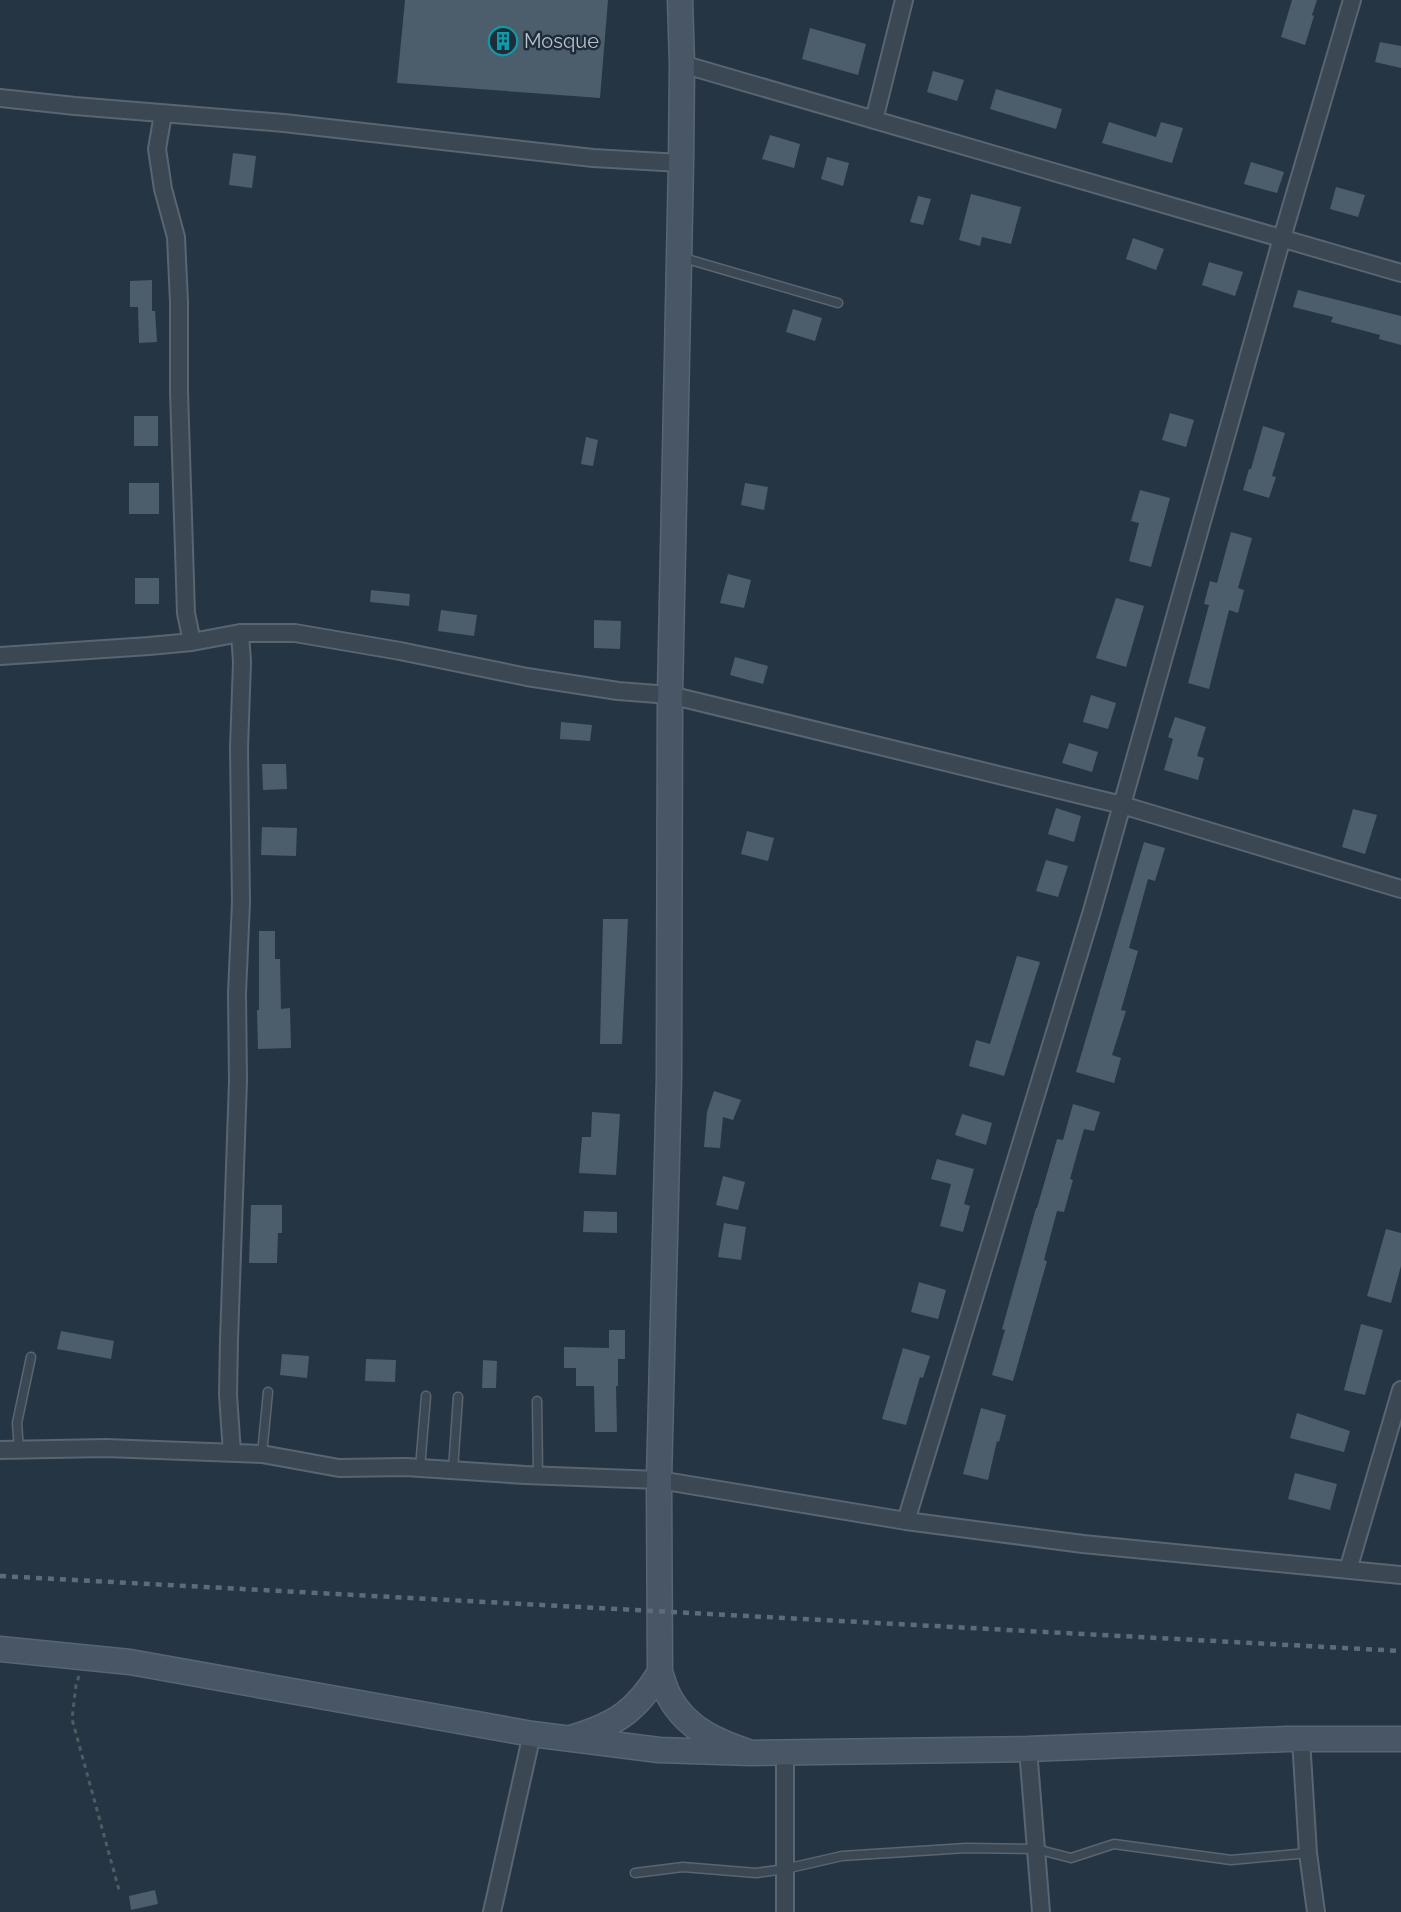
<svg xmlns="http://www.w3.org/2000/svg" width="1401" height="1912" font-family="Raleway,sans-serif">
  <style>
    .building { fill: #4c5d6c }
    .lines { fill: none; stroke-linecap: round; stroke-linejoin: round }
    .lane-casing { stroke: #596571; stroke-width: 11 }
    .street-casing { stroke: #596571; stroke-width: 20 }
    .secondary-casing { stroke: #596571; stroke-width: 27 }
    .path { stroke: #476061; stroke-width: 3; stroke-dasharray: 4.5 4.5; stroke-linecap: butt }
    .lane { stroke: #3b4753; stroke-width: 8 }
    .street { stroke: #3b4753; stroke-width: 16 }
    .secondary { stroke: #495666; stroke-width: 24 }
    .rail { stroke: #5d6c7a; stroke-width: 4.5; stroke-dasharray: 6 6; stroke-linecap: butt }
    .labels { text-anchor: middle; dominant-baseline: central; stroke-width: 5; stroke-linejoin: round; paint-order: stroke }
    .poi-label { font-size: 20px; fill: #b8c2cd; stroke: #1f2c39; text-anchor: start }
  </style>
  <rect width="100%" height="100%" fill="#263544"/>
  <path class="building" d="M 405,0 L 608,0 L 600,98 L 397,83 Z
    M 1292,0 L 1317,0 L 1312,15 L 1314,16 L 1305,45 L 1281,37 Z
    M 810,28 L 866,44 L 858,75 L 802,59 Z
    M 1380,42 L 1401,46 L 1401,68 L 1375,62 Z
    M 933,71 L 964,80 L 957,101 L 927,92 Z
    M 996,89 L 1062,109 L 1056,129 L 990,109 Z
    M 1109,122 L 1156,137 L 1161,122 L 1183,128 L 1172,163 L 1102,143 Z
    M 770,135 L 800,144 L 794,168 L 762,159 Z
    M 233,153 L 256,156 L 252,188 L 229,185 Z
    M 827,157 L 849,163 L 843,186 L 821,179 Z
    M 1251,162 L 1284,172 L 1277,193 L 1244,184 Z
    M 1336,187 L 1365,195 L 1358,217 L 1330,209 Z
    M 971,194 L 1021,207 L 1011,244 L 982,237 L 980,246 L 959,240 Z
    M 918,196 L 931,199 L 923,225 L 910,222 Z
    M 1133,238 L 1164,249 L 1156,270 L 1126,259 Z
    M 1209,262 L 1243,272 L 1235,296 L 1202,285 Z
    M 152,280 L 152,311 L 155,311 L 157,342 L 139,343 L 138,307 L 130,307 L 130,281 Z
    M 1298,290 L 1401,316 L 1401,345 L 1379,339 L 1380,335 L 1331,322 L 1333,317 L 1293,307 Z
    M 793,309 L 822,318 L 815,341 L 786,332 Z
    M 1170,413 L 1194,420 L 1186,447 L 1162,440 Z
    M 134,416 L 158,416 L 158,446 L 134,446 Z
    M 1263,426 L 1285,433 L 1272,476 L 1276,477 L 1269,498 L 1243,490 L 1249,469 L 1251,469 Z
    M 586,437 L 598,440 L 593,466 L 581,464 Z
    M 129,483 L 159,483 L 159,514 L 129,514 Z
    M 745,483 L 768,487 L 764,510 L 741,505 Z
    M 1140,490 L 1170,498 L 1151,567 L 1129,561 L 1139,523 L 1131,521 Z
    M 1231,532 L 1252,538 L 1238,588 L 1244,590 L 1238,613 L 1229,610 L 1209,689 L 1188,683 L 1209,605 L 1204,604 L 1210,581 L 1217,583 Z
    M 728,574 L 751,580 L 744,608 L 720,603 Z
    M 135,578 L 159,578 L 159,604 L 135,604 Z
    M 371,590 L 410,594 L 409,606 L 370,602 Z
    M 1116,598 L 1144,606 L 1126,667 L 1096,658 Z
    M 441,610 L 477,615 L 474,636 L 438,631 Z
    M 594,620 L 621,621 L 620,649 L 594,648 Z
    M 735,657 L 768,666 L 763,684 L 730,675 Z
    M 1091,695 L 1116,703 L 1108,729 L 1083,722 Z
    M 1175,717 L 1206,727 L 1197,756 L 1204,758 L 1198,780 L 1164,770 L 1173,739 L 1168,737 Z
    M 561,722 L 592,725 L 590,741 L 560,739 Z
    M 1069,743 L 1098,752 L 1092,772 L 1062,763 Z
    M 262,764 L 286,764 L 287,789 L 263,790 Z
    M 1056,808 L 1081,816 L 1074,842 L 1048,834 Z
    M 1353,809 L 1377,815 L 1365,854 L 1342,847 Z
    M 262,827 L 297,828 L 296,856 L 261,855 Z
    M 747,831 L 774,838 L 768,861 L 741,854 Z
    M 1144,842 L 1165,848 L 1155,881 L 1148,879 L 1129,948 L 1138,951 L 1121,1010 L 1126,1011 L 1112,1055 L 1121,1058 L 1114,1083 L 1076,1072 Z
    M 1046,860 L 1068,866 L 1058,897 L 1036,891 Z
    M 603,919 L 628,919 L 622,1044 L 600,1044 Z
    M 259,931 L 275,931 L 275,959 L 280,959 L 281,1009 L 290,1008 L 291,1048 L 258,1049 L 257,1010 L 259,1010 Z
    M 1017,956 L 1040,962 L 1004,1076 L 969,1066 L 976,1040 L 990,1044 Z
    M 714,1091 L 741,1100 L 733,1120 L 723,1117 L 720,1148 L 704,1147 L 707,1112 Z
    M 1073,1104 L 1100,1112 L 1094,1131 L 1084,1129 L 1070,1179 L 1073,1180 L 1064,1212 L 1057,1211 L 1044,1260 L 1047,1261 L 1013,1381 L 992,1375 L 1005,1330 L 1002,1329 L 1036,1208 L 1037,1208 L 1057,1139 L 1063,1140 Z
    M 592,1112 L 620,1114 L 616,1175 L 579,1173 L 582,1137 L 591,1137 Z
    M 962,1114 L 992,1123 L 986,1145 L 955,1135 Z
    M 937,1159 L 974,1169 L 964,1204 L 970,1206 L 963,1232 L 940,1226 L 951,1184 L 931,1179 Z
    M 723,1176 L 745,1182 L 738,1210 L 716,1205 Z
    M 251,1205 L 282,1205 L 282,1233 L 278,1233 L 277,1263 L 249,1263 Z
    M 584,1211 L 617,1212 L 617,1233 L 583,1232 Z
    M 724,1223 L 746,1227 L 741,1260 L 718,1257 Z
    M 1386,1229 L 1401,1233 L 1401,1266 L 1391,1303 L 1367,1296 Z
    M 919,1282 L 946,1290 L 938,1319 L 911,1312 Z
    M 1361,1324 L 1383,1330 L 1365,1395 L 1344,1390 Z
    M 609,1330 L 625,1330 L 625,1359 L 618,1359 L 618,1386 L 616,1386 L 617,1432 L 595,1432 L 594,1386 L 576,1386 L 576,1368 L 564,1368 L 564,1347 L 609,1348 Z
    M 61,1331 L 114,1341 L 111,1359 L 57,1349 Z
    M 903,1348 L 930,1356 L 923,1378 L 920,1377 L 906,1425 L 882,1419 Z
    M 282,1354 L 309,1356 L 307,1378 L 280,1375 Z
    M 366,1359 L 396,1360 L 395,1382 L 365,1381 Z
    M 483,1360 L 497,1361 L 496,1388 L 482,1388 Z
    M 981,1408 L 1006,1415 L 999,1442 L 997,1441 L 988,1480 L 963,1474 Z
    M 1297,1413 L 1350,1431 L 1344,1452 L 1290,1438 Z
    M 1295,1473 L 1337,1484 L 1330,1510 L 1288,1499 Z
    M 155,1890 L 158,1904 L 131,1910 L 129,1896 Z"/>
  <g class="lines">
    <g class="lane-casing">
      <path id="lane" d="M 680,257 L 838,303
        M 537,1401 L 538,1475
        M 19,1450 L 17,1423 L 31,1357
        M 262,1454 L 268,1392
        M 420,1468 L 426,1396
        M 453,1470 L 458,1397
        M 635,1873 L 683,1867 L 756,1873 L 785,1869 L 842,1856 L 966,1848 L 1036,1849 L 1071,1858 L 1114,1844 L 1231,1860 L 1308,1853"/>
    </g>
    <g class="street-casing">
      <path id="street" d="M 682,64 L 1401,273
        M 0,98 L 75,106 L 284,123 L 593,158 L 681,163
        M 163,114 L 157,149 L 163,189 L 176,237 L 179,302 L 179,391 L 186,613 L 192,642
        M 874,120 L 904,0
        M 0,656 L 149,646 L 192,642 L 240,633 L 295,633 L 400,651 L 527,677 L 618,691 L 670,695 L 1122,805 L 1401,889
        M 0,1450 L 106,1448 L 262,1454 L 339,1468 L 406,1467 L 525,1475 L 659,1480 L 906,1521 L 1083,1544 L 1401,1575
        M 232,1453 L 228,1395 L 229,1340 L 238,1081 L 237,993 L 241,902 L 239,748 L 242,662 L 240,633
        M 906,1521 L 1092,911 L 1282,238 L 1352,0
        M 1348,1570 L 1401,1390
        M 1301,1739 L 1308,1853 L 1316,1912
        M 1028,1749 L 1041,1912
        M 492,1912 L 532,1734
        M 785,1912 L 785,1752"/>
    </g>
    <g class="secondary-casing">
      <path id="secondary" d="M 680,0 L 682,64 L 681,163 L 670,695 L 669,1077 L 659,1480 L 660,1672 C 663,1680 665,1690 670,1698 C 688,1730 718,1742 751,1753
        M 0,1649 L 130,1662 L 532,1734 L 659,1750 L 751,1753 L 1028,1749 L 1287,1739 L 1401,1739
        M 574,1737 C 617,1724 637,1710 660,1672"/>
    </g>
    <path class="path" d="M 79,1676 L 76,1685 L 72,1719 L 119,1890"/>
    <use href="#lane" class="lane"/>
    <use href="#street" class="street"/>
    <use href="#secondary" class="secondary"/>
    <path class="rail" d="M 0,1576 L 1401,1651"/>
  </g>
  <defs>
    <g id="building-ring" transform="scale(1.5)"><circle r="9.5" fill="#1f2c39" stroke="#0f9aa8" stroke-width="1.5"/><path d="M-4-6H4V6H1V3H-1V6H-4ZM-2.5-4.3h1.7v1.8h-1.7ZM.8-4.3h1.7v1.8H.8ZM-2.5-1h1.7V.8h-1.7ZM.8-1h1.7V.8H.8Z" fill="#0f9aa8"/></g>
  </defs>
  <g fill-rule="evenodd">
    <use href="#building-ring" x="503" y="41"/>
  </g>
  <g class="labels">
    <g class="poi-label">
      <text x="524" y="41">Mosque</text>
    </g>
  </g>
</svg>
